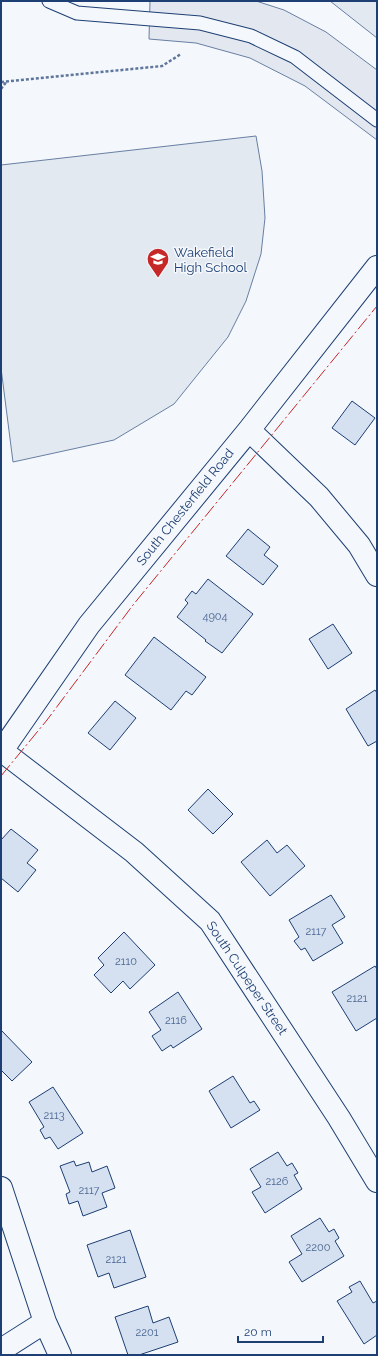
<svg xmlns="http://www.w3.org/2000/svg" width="378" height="1356" font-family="Raleway,sans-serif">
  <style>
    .green { fill: #e3e9f0; stroke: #687fa3 }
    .parking { fill: #e3e8f0; stroke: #687fa3 }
    .building { fill: #d5e0f0; stroke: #1d3f73 }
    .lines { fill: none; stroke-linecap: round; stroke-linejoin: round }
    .service-casing { stroke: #1d3f73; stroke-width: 15 }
    .minor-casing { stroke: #1d3f73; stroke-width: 24 }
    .path { stroke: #5e769c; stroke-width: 2.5; stroke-dasharray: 3 2; stroke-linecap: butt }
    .service { stroke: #f4f7fb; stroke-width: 13 }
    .minor { stroke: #f4f7fb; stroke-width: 22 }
    .power { stroke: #c62828; stroke-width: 1; stroke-dasharray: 14 3 2 3; stroke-linecap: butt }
    .labels { text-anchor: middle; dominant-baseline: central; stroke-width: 3; stroke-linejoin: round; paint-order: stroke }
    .number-label { font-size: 11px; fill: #4b6792 }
    .poi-label { font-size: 13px; fill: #1d3f73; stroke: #f4f7fb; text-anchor: start }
    .street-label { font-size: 13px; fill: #1d3f73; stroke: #f4f7fb }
  </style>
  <rect width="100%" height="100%" fill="#f4f7fb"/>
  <path class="green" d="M 330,1 L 377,1 L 377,38 Z
    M 256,136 L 262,171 L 265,218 L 261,254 L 246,301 L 228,337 L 174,404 L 114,440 L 13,462 L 1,368 L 1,165 Z"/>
  <path class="parking" d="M 150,1 L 256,1 L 284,10 L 326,32 L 377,70 L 377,140 L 305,86 L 250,58 L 196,43 L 149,39 Z"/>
  <path class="building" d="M 352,401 L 375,418 L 355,445 L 332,428 Z
    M 248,529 L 270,547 L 264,555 L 278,566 L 263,585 L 226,556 Z
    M 208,579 L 253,614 L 222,653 L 205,641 L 206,640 L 177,617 L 188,603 L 185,600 L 192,591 L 196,594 Z
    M 333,624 L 352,653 L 328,669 L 309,639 Z
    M 154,637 L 206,677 L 192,695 L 186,691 L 171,710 L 125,675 Z
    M 375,690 L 377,693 L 377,741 L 368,746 L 346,709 Z
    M 115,701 L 136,718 L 110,750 L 88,733 Z
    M 208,789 L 233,814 L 213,834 L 188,810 Z
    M 11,829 L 38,850 L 27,863 L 36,870 L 18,892 L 1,878 L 1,840 Z
    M 267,840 L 277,853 L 287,845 L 305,866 L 270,896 L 241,862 Z
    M 331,895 L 345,917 L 332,925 L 343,943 L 313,961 L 305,948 L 301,950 L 294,941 L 299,937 L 289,920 Z
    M 124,932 L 155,965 L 130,989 L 123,981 L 111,993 L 94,975 L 104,965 L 98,958 Z
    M 375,966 L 377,969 L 377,1018 L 356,1031 L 332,992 Z
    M 178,992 L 202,1029 L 173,1048 L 171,1045 L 162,1051 L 152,1036 L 161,1030 L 149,1012 Z
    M 1,1030 L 32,1062 L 12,1081 L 1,1070 Z
    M 233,1076 L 250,1103 L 254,1101 L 260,1110 L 231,1128 L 209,1091 Z
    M 53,1087 L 83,1133 L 58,1149 L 50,1137 L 45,1139 L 40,1130 L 44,1127 L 29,1102 Z
    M 278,1152 L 287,1166 L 292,1163 L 298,1173 L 294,1175 L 302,1189 L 265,1213 L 252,1192 L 261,1187 L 250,1169 Z
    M 74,1161 L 76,1166 L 89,1162 L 92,1172 L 107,1166 L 115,1188 L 102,1193 L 107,1207 L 83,1216 L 78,1201 L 69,1204 L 66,1194 L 70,1192 L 60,1166 Z
    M 320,1218 L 329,1232 L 334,1229 L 339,1238 L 335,1241 L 344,1256 L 302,1282 L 289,1262 L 302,1254 L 291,1236 Z
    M 130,1230 L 146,1277 L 114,1288 L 109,1273 L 98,1277 L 87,1245 Z
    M 360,1281 L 373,1303 L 377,1301 L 377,1335 L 364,1344 L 337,1301 L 352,1292 L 349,1287 Z
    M 148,1306 L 153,1323 L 169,1317 L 178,1342 L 139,1355 L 128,1355 L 115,1317 Z"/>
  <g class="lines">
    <g class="service-casing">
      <path id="service" d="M 49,1 L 77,13 L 200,23 L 251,36 L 295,57 L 377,120"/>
    </g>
    <g class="minor-casing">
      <path id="minor" d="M 249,430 L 319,497 L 359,545 L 377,575
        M 2,751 L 134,852 L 210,921 L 339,1118 L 377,1181
        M 1,752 L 89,625 L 249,430 L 377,267
        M 1,1188 L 45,1322 L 60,1355
        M 1,1350 L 45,1322"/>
    </g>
    <path class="path" d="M 1,82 L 162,66 L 181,54
      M 1,89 L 7,81"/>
    <use href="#service" class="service"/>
    <use href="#minor" class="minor"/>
    <path class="power" d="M 1,776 L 47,720 L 133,605 L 377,306"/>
  </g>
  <defs>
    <g id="school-pin" transform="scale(1.15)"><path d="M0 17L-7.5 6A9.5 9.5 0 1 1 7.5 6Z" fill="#c62828" stroke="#f4f7fb"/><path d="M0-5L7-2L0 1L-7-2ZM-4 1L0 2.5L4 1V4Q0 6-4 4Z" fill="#fff"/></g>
  </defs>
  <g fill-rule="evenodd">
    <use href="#school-pin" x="158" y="259"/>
  </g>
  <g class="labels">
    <g class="number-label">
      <text x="215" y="616">4904</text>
      <text x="316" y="931">2117</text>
      <text x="126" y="961">2110</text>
      <text x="357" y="998">2121</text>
      <text x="176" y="1020">2116</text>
      <text x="54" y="1115">2113</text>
      <text x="277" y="1181">2126</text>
      <text x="89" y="1190">2117</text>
      <text x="318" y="1247">2200</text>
      <text x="116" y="1259">2121</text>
      <text x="147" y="1332">2201</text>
    </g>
    <g class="poi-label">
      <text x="174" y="252">Wakefield<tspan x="174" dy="15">High School</tspan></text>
    </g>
    <g class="street-label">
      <text transform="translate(185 507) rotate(-51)">South Chesterfield Road</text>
      <text transform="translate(247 978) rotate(56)">South Culpeper Street</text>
    </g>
  </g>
  <rect width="378" height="1356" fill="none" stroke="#1d3f73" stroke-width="4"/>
  <path d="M238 1336v6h85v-6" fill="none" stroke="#1d3f73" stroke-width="2"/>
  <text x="244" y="1336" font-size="12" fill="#1d3f73" stroke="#f4f7fb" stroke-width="3" paint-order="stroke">20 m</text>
</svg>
